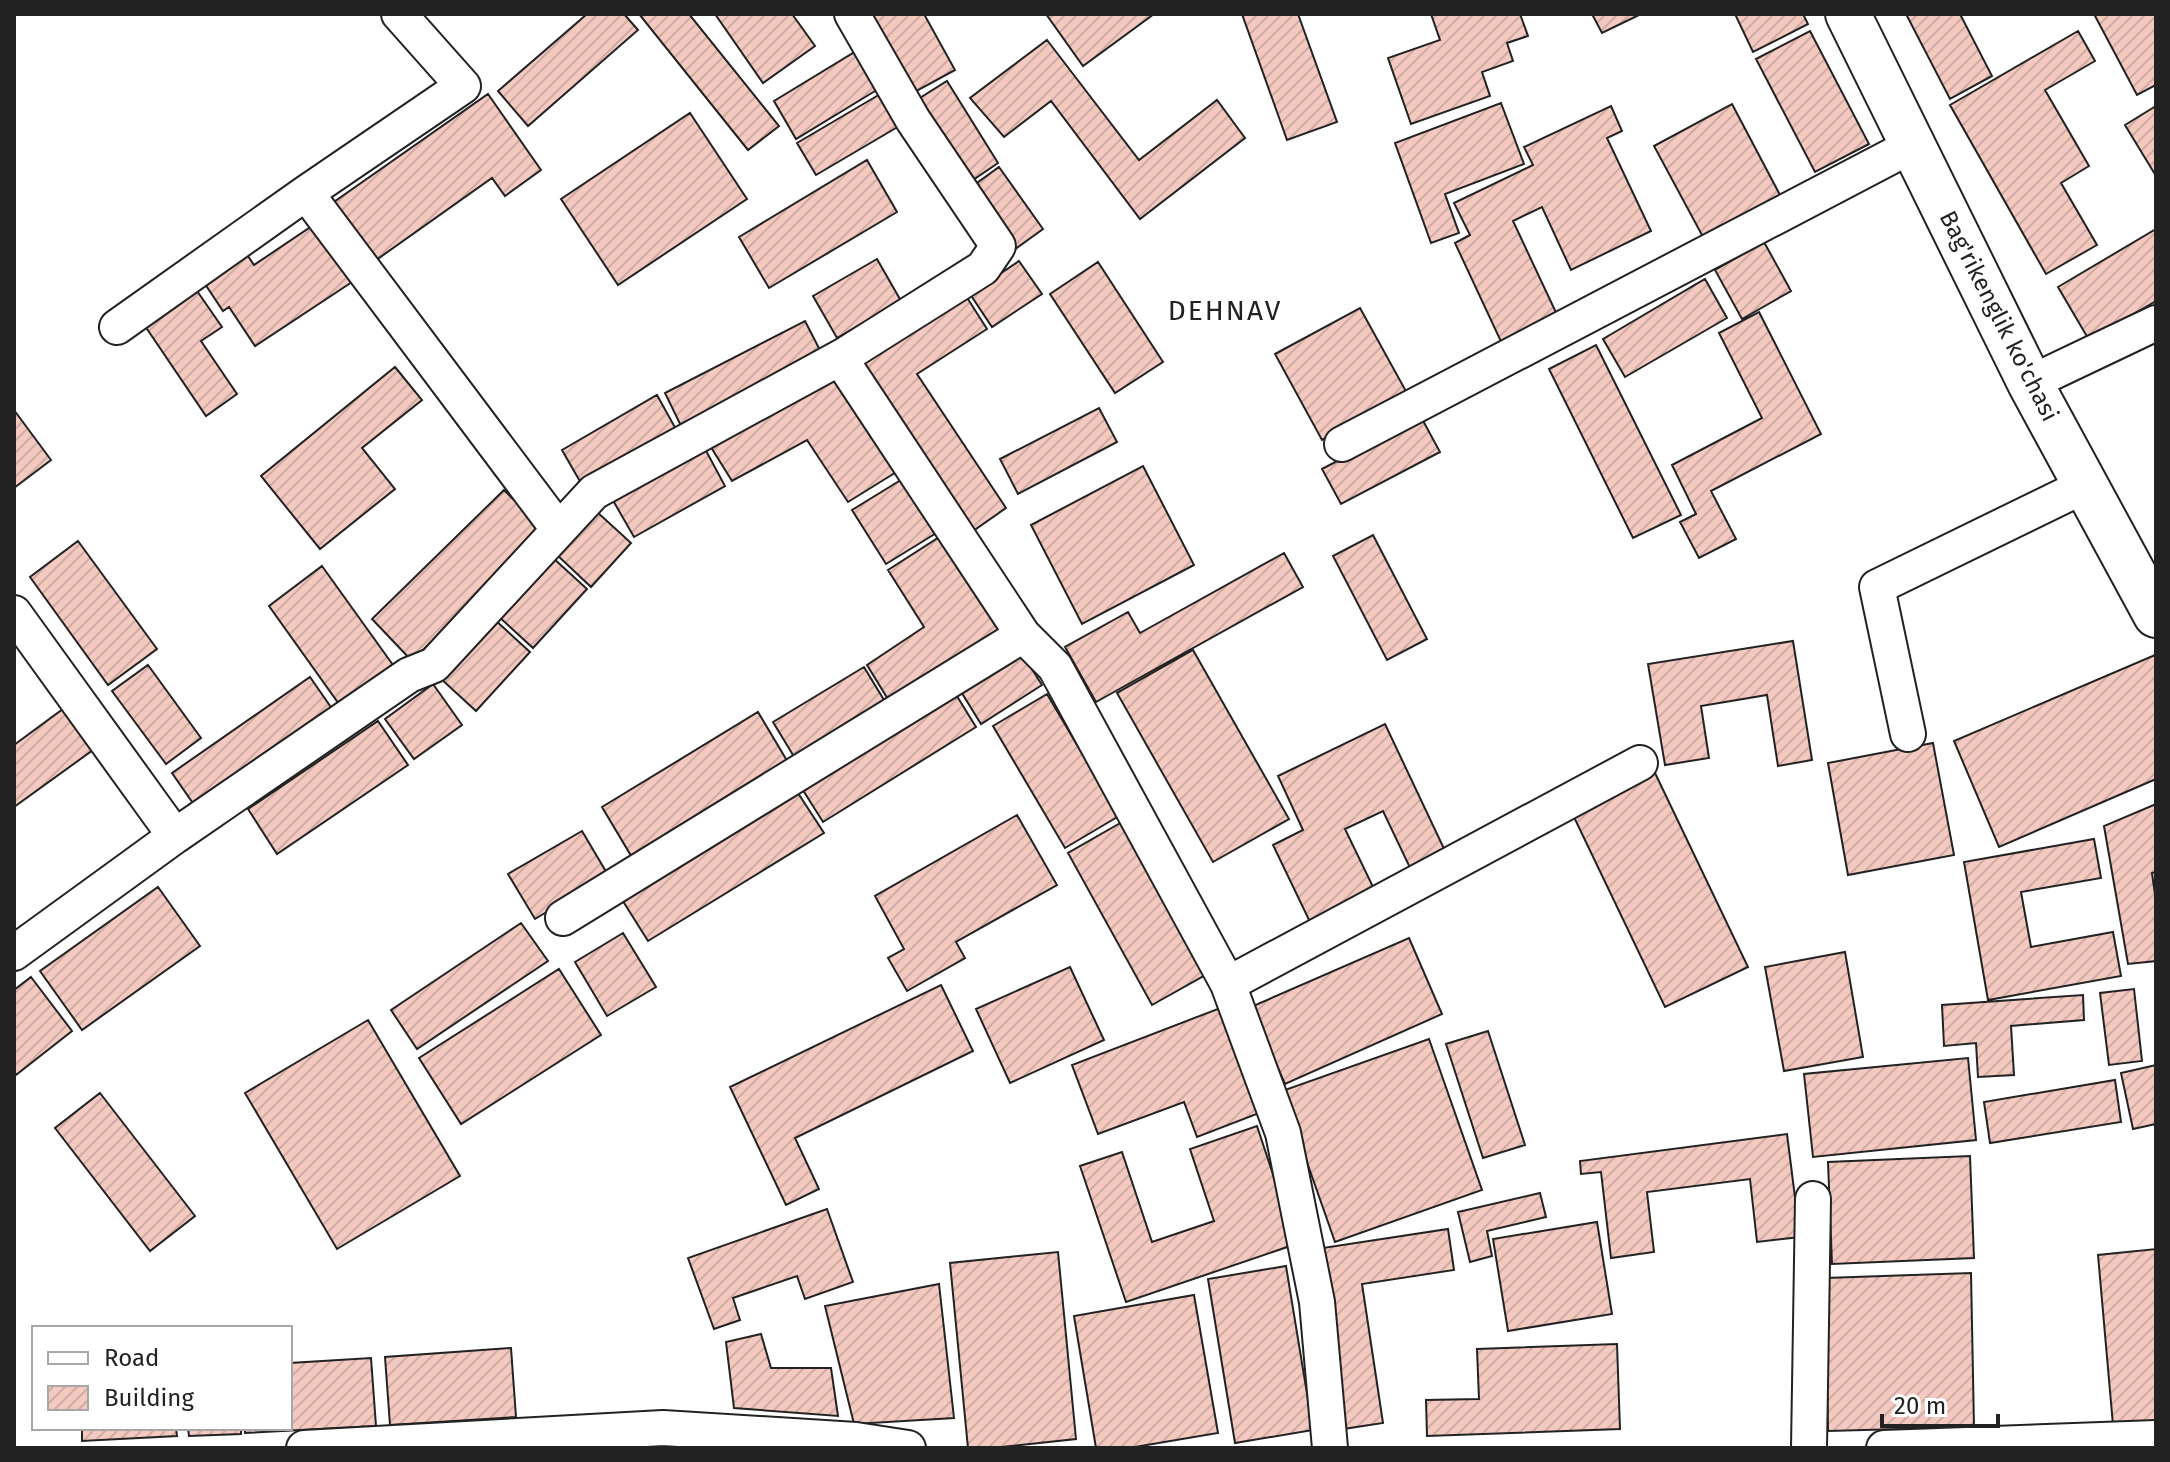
<svg xmlns="http://www.w3.org/2000/svg" width="2170" height="1462" font-family="'Fira Sans',sans-serif">
  <style>
    .building { fill: url(#building-hatch); stroke: #222; stroke-width: 2 }
    .lines { fill: none; stroke-linecap: round; stroke-linejoin: round }
    .street-casing { stroke: #222; stroke-width: 38 }
    .secondary-casing { stroke: #222; stroke-width: 48 }
    .street { stroke: #fff; stroke-width: 34 }
    .secondary { stroke: #fff; stroke-width: 44 }
    .labels { text-anchor: middle; dominant-baseline: central; stroke-width: 6; stroke-linejoin: round; paint-order: stroke }
    .street-label { font-size: 24px; fill: #222; stroke: #fff }
    .quarter-label { font-size: 28px; letter-spacing: 2px; fill: #222; stroke: #fff }
  </style>
  <defs>
    <pattern id="building-hatch" width="6" height="6" patternUnits="userSpaceOnUse" patternTransform="scale(2)"><rect width="6" height="6" fill="#f3c9c0"/><path d="M-1 1l2-2M0 6l6-6M5 7l2-2" fill="none" stroke="#d0aca5"/></pattern>
  </defs>
  <rect width="100%" height="100%" fill="#fff"/>
  <path class="building" d="M 587,14 L 624,14 L 638,30 L 528,126 L 498,91 Z
    M 639,14 L 689,14 L 779,126 L 748,150 Z
    M 715,14 L 792,14 L 815,46 L 763,83 Z
    M 868,14 L 924,14 L 955,70 L 911,94 Z
    M 1046,14 L 1154,14 L 1083,66 Z
    M 1242,14 L 1298,14 L 1337,122 L 1287,140 Z
    M 1431,14 L 1520,14 L 1528,36 L 1507,43 L 1513,61 L 1482,72 L 1490,96 L 1411,124 L 1388,58 L 1440,40 Z
    M 1592,14 L 1641,14 L 1602,33 Z
    M 1735,14 L 1803,14 L 1808,24 L 1753,52 Z
    M 1906,14 L 1960,14 L 1992,76 L 1950,99 Z
    M 2094,14 L 2156,14 L 2156,85 L 2137,95 Z
    M 1810,31 L 1869,144 L 1815,172 L 1756,59 Z
    M 2078,31 L 2095,61 L 2045,90 L 2089,166 L 2061,183 L 2097,245 L 2046,274 L 1950,105 Z
    M 1047,40 L 1139,160 L 1217,100 L 1245,138 L 1140,219 L 1051,101 L 1004,137 L 970,98 Z
    M 858,50 L 880,88 L 796,139 L 774,101 Z
    M 947,81 L 998,163 L 967,184 L 915,101 Z
    M 882,93 L 901,125 L 816,175 L 797,143 Z
    M 488,94 L 541,170 L 505,196 L 492,178 L 372,263 L 331,204 Z
    M 1501,103 L 1524,164 L 1445,194 L 1459,233 L 1431,243 L 1395,143 Z
    M 1732,104 L 1780,195 L 1703,237 L 1654,146 Z
    M 1611,106 L 1622,131 L 1607,138 L 1651,231 L 1571,270 L 1542,207 L 1513,221 L 1560,321 L 1504,348 L 1455,243 L 1470,235 L 1454,203 L 1533,165 L 1524,147 Z
    M 2156,106 L 2156,176 L 2125,125 Z
    M 690,113 L 747,199 L 618,285 L 561,199 Z
    M 867,160 L 897,212 L 769,288 L 739,237 Z
    M 999,167 L 1043,229 L 1014,250 L 970,188 Z
    M 315,224 L 352,282 L 255,346 L 229,307 L 223,311 L 203,281 L 246,253 L 254,265 Z
    M 2156,229 L 2156,301 L 2089,340 L 2058,287 Z
    M 1764,242 L 1791,291 L 1742,319 L 1715,270 Z
    M 877,259 L 901,301 L 837,338 L 813,296 Z
    M 1019,261 L 1042,294 L 992,327 L 970,294 Z
    M 1098,262 L 1163,362 L 1115,393 L 1050,294 Z
    M 1705,279 L 1727,318 L 1625,377 L 1603,339 Z
    M 195,288 L 222,327 L 201,341 L 237,394 L 206,416 L 143,323 Z
    M 966,296 L 987,329 L 917,374 L 1006,508 L 973,531 L 859,363 Z
    M 1360,308 L 1407,393 L 1322,440 L 1275,354 Z
    M 1759,312 L 1821,434 L 1711,491 L 1736,539 L 1699,558 L 1680,522 L 1696,514 L 1672,465 L 1762,418 L 1719,333 Z
    M 805,321 L 823,356 L 682,428 L 665,393 Z
    M 1596,345 L 1681,515 L 1633,538 L 1549,369 Z
    M 395,367 L 422,400 L 362,448 L 395,489 L 320,549 L 261,476 Z
    M 836,373 L 898,471 L 848,502 L 807,440 L 732,481 L 709,444 Z
    M 657,395 L 677,431 L 582,485 L 562,450 Z
    M 1099,408 L 1117,442 L 1018,494 L 1000,459 Z
    M 14,410 L 51,460 L 14,488 Z
    M 1421,417 L 1440,452 L 1341,504 L 1322,469 Z
    M 704,447 L 725,486 L 634,537 L 611,497 Z
    M 1143,466 L 1194,565 L 1082,624 L 1031,525 Z
    M 904,478 L 938,532 L 886,564 L 852,510 Z
    M 504,490 L 544,530 L 412,661 L 372,619 Z
    M 596,511 L 631,543 L 591,587 L 556,554 Z
    M 1373,535 L 1427,639 L 1387,660 L 1333,556 Z
    M 941,536 L 1003,634 L 891,704 L 867,665 L 924,627 L 888,570 Z
    M 78,541 L 157,649 L 108,685 L 30,577 Z
    M 1284,553 L 1303,587 L 1096,702 L 1065,647 L 1128,612 L 1140,633 Z
    M 552,557 L 587,589 L 533,648 L 498,616 Z
    M 322,566 L 398,672 L 344,711 L 269,606 Z
    M 494,619 L 530,652 L 476,711 L 440,678 Z
    M 1793,641 L 1812,760 L 1778,766 L 1767,695 L 1701,706 L 1709,758 L 1665,765 L 1648,664 Z
    M 1193,650 L 1289,819 L 1213,862 L 1117,693 Z
    M 1021,652 L 1042,685 L 981,724 L 960,690 Z
    M 2155,655 L 2156,779 L 1999,847 L 1954,741 Z
    M 148,665 L 201,738 L 166,764 L 112,691 Z
    M 864,667 L 887,705 L 796,760 L 773,722 Z
    M 310,677 L 335,713 L 197,809 L 172,773 Z
    M 433,684 L 462,725 L 414,759 L 385,719 Z
    M 955,693 L 976,727 L 823,822 L 801,787 Z
    M 1047,694 L 1119,816 L 1065,848 L 993,726 Z
    M 63,709 L 93,750 L 14,807 L 14,745 Z
    M 758,712 L 789,764 L 633,859 L 602,807 Z
    M 378,721 L 408,765 L 277,854 L 248,809 Z
    M 1385,724 L 1447,855 L 1412,872 L 1383,811 L 1345,829 L 1375,891 L 1310,922 L 1273,845 L 1303,830 L 1278,776 Z
    M 1933,743 L 1954,855 L 1848,875 L 1828,763 Z
    M 1655,773 L 1748,967 L 1665,1007 L 1572,813 Z
    M 796,790 L 824,833 L 648,941 L 621,898 Z
    M 2156,804 L 2156,872 L 2152,873 L 2156,902 L 2156,961 L 2128,964 L 2104,826 Z
    M 1017,815 L 1057,885 L 956,942 L 965,958 L 907,991 L 888,958 L 904,949 L 875,896 Z
    M 1122,822 L 1207,974 L 1152,1005 L 1068,853 Z
    M 582,831 L 608,875 L 535,919 L 508,874 Z
    M 2094,839 L 2101,878 L 2021,892 L 2031,947 L 2113,932 L 2121,976 L 1988,1000 L 1964,862 Z
    M 158,887 L 200,946 L 82,1030 L 40,971 Z
    M 521,923 L 548,961 L 417,1049 L 391,1010 Z
    M 623,933 L 656,987 L 607,1016 L 575,962 Z
    M 1409,938 L 1442,1014 L 1285,1084 L 1251,1007 Z
    M 1845,952 L 1863,1057 L 1784,1071 L 1765,967 Z
    M 1070,967 L 1104,1040 L 1010,1083 L 976,1009 Z
    M 559,969 L 601,1035 L 461,1124 L 419,1058 Z
    M 31,977 L 72,1031 L 16,1075 L 14,1071 L 14,990 Z
    M 941,985 L 973,1051 L 795,1138 L 819,1189 L 786,1205 L 730,1087 Z
    M 2134,989 L 2142,1061 L 2109,1065 L 2100,993 Z
    M 2083,995 L 2084,1020 L 2011,1026 L 2014,1075 L 1978,1077 L 1976,1043 L 1944,1046 L 1942,1005 Z
    M 1223,1007 L 1262,1112 L 1197,1137 L 1184,1102 L 1098,1134 L 1072,1065 Z
    M 368,1020 L 460,1176 L 337,1249 L 245,1093 Z
    M 1488,1031 L 1525,1145 L 1483,1158 L 1446,1044 Z
    M 1429,1039 L 1482,1190 L 1335,1242 L 1282,1091 Z
    M 1968,1058 L 1976,1140 L 1813,1157 L 1804,1074 Z
    M 2156,1065 L 2156,1124 L 2133,1129 L 2121,1073 Z
    M 2115,1080 L 2121,1122 L 1990,1143 L 1984,1102 Z
    M 100,1093 L 195,1216 L 150,1251 L 55,1128 Z
    M 1257,1126 L 1296,1244 L 1126,1302 L 1080,1166 L 1122,1152 L 1152,1242 L 1214,1221 L 1190,1149 Z
    M 1787,1134 L 1800,1237 L 1757,1242 L 1750,1179 L 1647,1192 L 1654,1252 L 1611,1258 L 1601,1172 L 1581,1174 L 1580,1161 Z
    M 1970,1156 L 1974,1258 L 1832,1264 L 1828,1162 Z
    M 1540,1193 L 1546,1217 L 1487,1231 L 1492,1256 L 1470,1262 L 1458,1212 Z
    M 827,1209 L 853,1282 L 805,1299 L 797,1276 L 733,1298 L 740,1320 L 714,1329 L 688,1258 Z
    M 1597,1222 L 1612,1314 L 1508,1331 L 1493,1239 Z
    M 1448,1229 L 1454,1270 L 1362,1284 L 1383,1423 L 1343,1429 L 1316,1249 Z
    M 2156,1249 L 2156,1421 L 2113,1425 L 2098,1255 Z
    M 1058,1252 L 1076,1439 L 992,1448 L 968,1448 L 950,1263 Z
    M 1286,1266 L 1313,1430 L 1235,1443 L 1208,1279 Z
    M 1971,1273 L 1974,1427 L 1828,1431 L 1825,1278 Z
    M 939,1284 L 954,1418 L 854,1424 L 825,1306 Z
    M 1194,1295 L 1218,1433 L 1129,1448 L 1096,1448 L 1074,1316 Z
    M 761,1334 L 771,1368 L 831,1368 L 838,1416 L 734,1408 L 726,1342 Z
    M 1617,1344 L 1620,1429 L 1427,1436 L 1426,1400 L 1479,1399 L 1477,1349 Z
    M 511,1348 L 516,1417 L 390,1425 L 385,1357 Z
    M 371,1358 L 376,1426 L 245,1433 L 245,1428 L 290,1428 L 290,1363 Z
    M 82,1428 L 176,1428 L 177,1436 L 82,1441 Z
    M 188,1428 L 241,1428 L 241,1434 L 189,1436 Z"/>
  <g class="lines">
    <g class="street-casing">
      <path id="street" d="M 306,193 L 559,530
        M 117,327 L 306,193 L 463,86 L 399,14
        M 2030,383 L 2156,323
        M 1342,444 L 1913,145
        M 14,613 L 175,836 L 409,675 L 434,665 L 594,492 L 845,355 L 983,268 L 998,246 L 913,120 L 852,14
        M 1023,635 L 1055,667 L 1228,984 L 1283,1133 L 1317,1302 L 1330,1448
        M 1908,734 L 1877,587 L 2086,485
        M 563,918 L 1023,635 L 840,358
        M 14,953 L 175,836
        M 1228,984 L 1640,763
        M 304,1448 L 663,1428 L 856,1440 L 908,1448
        M 1809,1448 L 1813,1199
        M 1884,1448 L 2156,1438"/>
    </g>
    <g class="secondary-casing">
      <path id="secondary" d="M 1848,14 L 2030,383 L 2156,615"/>
    </g>
    <use href="#street" class="street"/>
    <use href="#secondary" class="secondary"/>
  </g>
  <g class="labels">
    <g class="street-label">
      <text transform="translate(1999 316) rotate(63)">Bag'rikenglik ko'chasi</text>
    </g>
    <g class="quarter-label">
      <text x="1225" y="310">DEHNAV</text>
    </g>
  </g>
  <rect width="2170" height="1462" fill="none" stroke="#222222" stroke-width="32"/>
  <rect x="32" y="1326" width="260" height="104" fill="#ffffff" stroke="#a7a7a7" stroke-width="2"/>
  <rect x="48" y="1352" width="40" height="12" fill="#ffffff" stroke="#a7a7a7" stroke-width="2"/>
  <text x="104" y="1366" font-size="24" fill="#222222">Road</text>
  <rect x="48" y="1386" width="40" height="24" fill="url(#building-hatch)" stroke="#a7a7a7" stroke-width="2"/>
  <text x="104" y="1406" font-size="24" fill="#222222">Building</text>
  <path d="M1882 1414v12h116v-12" fill="none" stroke="#222222" stroke-width="4"/>
  <text x="1894" y="1414" font-size="24" fill="#222222" stroke="#ffffff" stroke-width="6" paint-order="stroke">20 m</text>
</svg>
